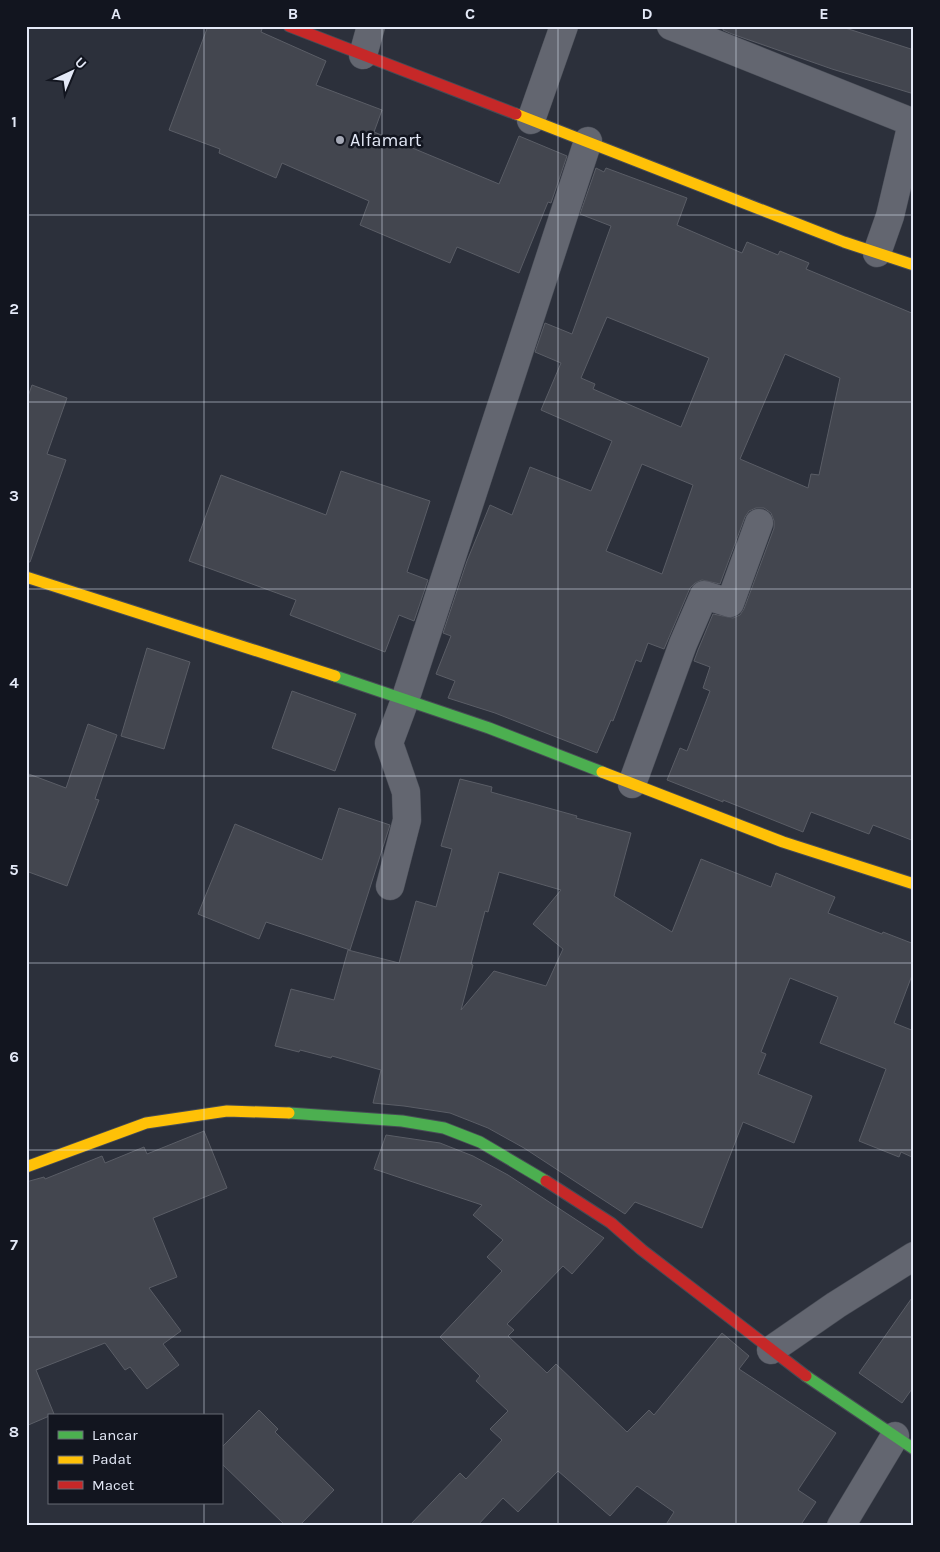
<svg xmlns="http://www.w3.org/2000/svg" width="940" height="1552" font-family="Karla,sans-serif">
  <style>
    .building { fill: #43464f; stroke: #5a5d66; fill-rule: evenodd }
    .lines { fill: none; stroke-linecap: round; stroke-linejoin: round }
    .street-casing { stroke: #474b55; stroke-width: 29 }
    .fast-casing { stroke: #474b55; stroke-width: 13 }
    .slow-casing { stroke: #474b55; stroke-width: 13 }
    .jam-casing { stroke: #474b55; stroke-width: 13 }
    .street { stroke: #636670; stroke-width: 28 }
    .fast { stroke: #4caf50; stroke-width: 11 }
    .slow { stroke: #ffc107; stroke-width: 11 }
    .jam { stroke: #c62828; stroke-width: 11 }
    .grid { fill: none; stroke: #e4e9f7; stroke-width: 1; stroke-opacity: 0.55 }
    .poi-dot { fill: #a4a8b5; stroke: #12151f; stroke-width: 2 }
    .labels { text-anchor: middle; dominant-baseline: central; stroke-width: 5; stroke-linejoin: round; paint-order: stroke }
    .poi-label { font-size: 18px; fill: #e4e9f7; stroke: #12151f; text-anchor: start }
    .neatline { fill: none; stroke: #e4e9f7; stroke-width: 2 }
    .grid-label { font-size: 16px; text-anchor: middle; font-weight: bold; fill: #e4e9f7 }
  </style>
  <rect width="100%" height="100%" fill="#2c303b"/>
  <path class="building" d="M 208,26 L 263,26 L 261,32 L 326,61 L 316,85 L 382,110 L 374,132 L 499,184 L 519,136 L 567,156 L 551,203 L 548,202 L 519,273 L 457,247 L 450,263 L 360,225 L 369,201 L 282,163 L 276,178 L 219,153 L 220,149 L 169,130 Z
    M 723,26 L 839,26 L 914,50 L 914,94 L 832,69 L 732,34 L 723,30 Z
    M 596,168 L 604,172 L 606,168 L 687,198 L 677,225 L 742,253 L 747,242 L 778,255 L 780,251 L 809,263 L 806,269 L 914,314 L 914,841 L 873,825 L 869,834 L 811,812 L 803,832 L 723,800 L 723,802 L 667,780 L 680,748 L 687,751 L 710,691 L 703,688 L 710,667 L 694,661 L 698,650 L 713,614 L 733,618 L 740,615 L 744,609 L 774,528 L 774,521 L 771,513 L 764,508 L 756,508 L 749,511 L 745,517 L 720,584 L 702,580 L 695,583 L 690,588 L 664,649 L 648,643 L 641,662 L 636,660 L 613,721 L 611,720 L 597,753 L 495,713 L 448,698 L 455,681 L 436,674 L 451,636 L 443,633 L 467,561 L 490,505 L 512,515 L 530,467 L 591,491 L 612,441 L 541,410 L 561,363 L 535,352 L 545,323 L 572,334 L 611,226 L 580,214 ZM 607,317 L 709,358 L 681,427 L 593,389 L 595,384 L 581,378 ZM 785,354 L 840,378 L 819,475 L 811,474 L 808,488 L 740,459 ZM 642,464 L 693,485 L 662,574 L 606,551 Z
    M 32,385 L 67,398 L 47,454 L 66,460 L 30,562 L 26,562 L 26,402 Z
    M 341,471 L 430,501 L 407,572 L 428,580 L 414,621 L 399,615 L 385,652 L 290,615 L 296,600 L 189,561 L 221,475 L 326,515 Z
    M 147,648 L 190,662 L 164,749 L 121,736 Z
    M 292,691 L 356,714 L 335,771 L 272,748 Z
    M 88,724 L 117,735 L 95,799 L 99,800 L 67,886 L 26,871 L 26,773 L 66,788 Z
    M 460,779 L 492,787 L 491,792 L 577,816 L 576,818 L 631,833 L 614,896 L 672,932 L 701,859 L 771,887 L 776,873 L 835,897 L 828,913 L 882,934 L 883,932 L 914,944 L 914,970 L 894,1023 L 914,1031 L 914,1158 L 901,1152 L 899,1157 L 859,1141 L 886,1069 L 820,1043 L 838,997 L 790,978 L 761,1052 L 766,1054 L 758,1074 L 812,1096 L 794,1143 L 743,1122 L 702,1228 L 635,1202 L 625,1214 L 524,1148 L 488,1128 L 450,1113 L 404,1106 L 373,1103 L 381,1070 L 332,1056 L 331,1058 L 300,1050 L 299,1052 L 275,1046 L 291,989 L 334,1000 L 348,950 L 399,963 L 416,901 L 436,907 L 452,849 L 441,846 ZM 499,872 L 561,890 L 533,924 L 563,949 L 546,986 L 494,971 L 461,1010 L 473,965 L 471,964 L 485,911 L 488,912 Z
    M 339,808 L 390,825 L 350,950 L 266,922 L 259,939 L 198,914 L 235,824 L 322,860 Z
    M 204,1131 L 227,1188 L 153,1218 L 177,1277 L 149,1288 L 181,1331 L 163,1344 L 179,1365 L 147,1389 L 130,1367 L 125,1370 L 105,1343 L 36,1370 L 54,1414 L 26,1426 L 26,1182 L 44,1177 L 45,1179 L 102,1156 L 105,1163 L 144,1147 L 147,1154 Z
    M 386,1135 L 440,1143 L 473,1156 L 508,1175 L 604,1238 L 572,1274 L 563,1266 L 507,1324 L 514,1330 L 508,1336 L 547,1373 L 556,1364 L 627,1432 L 649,1410 L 654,1415 L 722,1333 L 749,1356 L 739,1369 L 836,1433 L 798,1490 L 816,1502 L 800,1526 L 665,1526 L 674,1512 L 637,1486 L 610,1516 L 558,1471 L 518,1512 L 503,1498 L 477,1526 L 409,1526 L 460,1473 L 466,1479 L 502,1440 L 490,1429 L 508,1411 L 476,1381 L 480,1376 L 440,1337 L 502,1271 L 487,1257 L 503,1240 L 473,1215 L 482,1205 L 374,1169 Z
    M 914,1295 L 914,1386 L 902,1403 L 859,1373 Z
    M 259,1410 L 278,1429 L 275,1432 L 334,1490 L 299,1526 L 286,1526 L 221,1463 L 221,1448 Z"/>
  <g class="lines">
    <g class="street-casing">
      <path id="street" d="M 671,26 L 914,123
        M 363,55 L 371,26
        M 531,120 L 564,26
        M 877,253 L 890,216 L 912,123
        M 632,784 L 683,644 L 704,595 L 730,603 L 759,523
        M 390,886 L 407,820 L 406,792 L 389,743 L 405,700 L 588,141
        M 771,1350 L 836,1305 L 914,1256
        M 841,1526 L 895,1436"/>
    </g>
    <g class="fast-casing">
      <path id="fast" d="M 335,676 L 489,728 L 602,772
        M 289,1113 L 402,1121 L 444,1128 L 480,1142 L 546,1181
        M 806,1376 L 914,1449"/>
    </g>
    <g class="slow-casing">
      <path id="slow" d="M 516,114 L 844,242 L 914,265
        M 26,577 L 335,676
        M 602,772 L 783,842 L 914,884
        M 26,1167 L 146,1123 L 227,1111 L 289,1113"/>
    </g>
    <g class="jam-casing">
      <path id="jam" d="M 289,26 L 516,114
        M 546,1181 L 611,1223 L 642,1250 L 806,1376"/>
    </g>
    <use href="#street" class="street"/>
    <use href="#fast" class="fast"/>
    <use href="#slow" class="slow"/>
    <use href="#jam" class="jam"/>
  </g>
  <path class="grid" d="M 204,26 L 204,1416M 382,26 L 382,1526M 558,26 L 558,1526M 736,26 L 736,1526M 26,215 L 914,215M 26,402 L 914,402M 26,589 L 914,589M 26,776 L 914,776M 26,963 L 914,963M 26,1150 L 914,1150M 26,1337 L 914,1337M 204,1503 L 204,1526"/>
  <circle class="poi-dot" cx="340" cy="140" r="5"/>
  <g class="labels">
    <g class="poi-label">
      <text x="350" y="140">Alfamart</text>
    </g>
  </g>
  <rect width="940" height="1552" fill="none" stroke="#12151f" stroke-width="55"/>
  <rect x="48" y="1414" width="175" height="90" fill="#12151f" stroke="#666a75"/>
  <rect x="58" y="1431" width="25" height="8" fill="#4caf50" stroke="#666a75"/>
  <text x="92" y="1440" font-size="15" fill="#e4e9f7">Lancar</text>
  <rect x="58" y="1456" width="25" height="8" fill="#ffc107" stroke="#666a75"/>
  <text x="92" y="1464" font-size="15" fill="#e4e9f7">Padat</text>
  <rect x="58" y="1481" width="25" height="8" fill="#c62828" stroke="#666a75"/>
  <text x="92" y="1490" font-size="15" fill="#e4e9f7">Macet</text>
  <g transform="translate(72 72) rotate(44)" stroke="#12151f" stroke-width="4" paint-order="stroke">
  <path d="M0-4L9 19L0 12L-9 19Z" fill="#e4e9f7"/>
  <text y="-8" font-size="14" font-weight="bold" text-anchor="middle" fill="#e4e9f7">U</text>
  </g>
  <rect x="28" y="28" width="884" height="1496" class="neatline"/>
  <g class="grid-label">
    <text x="116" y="19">A</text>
    <text x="293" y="19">B</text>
    <text x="470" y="19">C</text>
    <text x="647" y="19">D</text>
    <text x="824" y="19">E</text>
    <text x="14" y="127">1</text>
    <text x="14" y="314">2</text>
    <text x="14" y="501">3</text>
    <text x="14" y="688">4</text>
    <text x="14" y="875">5</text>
    <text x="14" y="1062">6</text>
    <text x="14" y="1250">7</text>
    <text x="14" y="1437">8</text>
  </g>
</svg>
